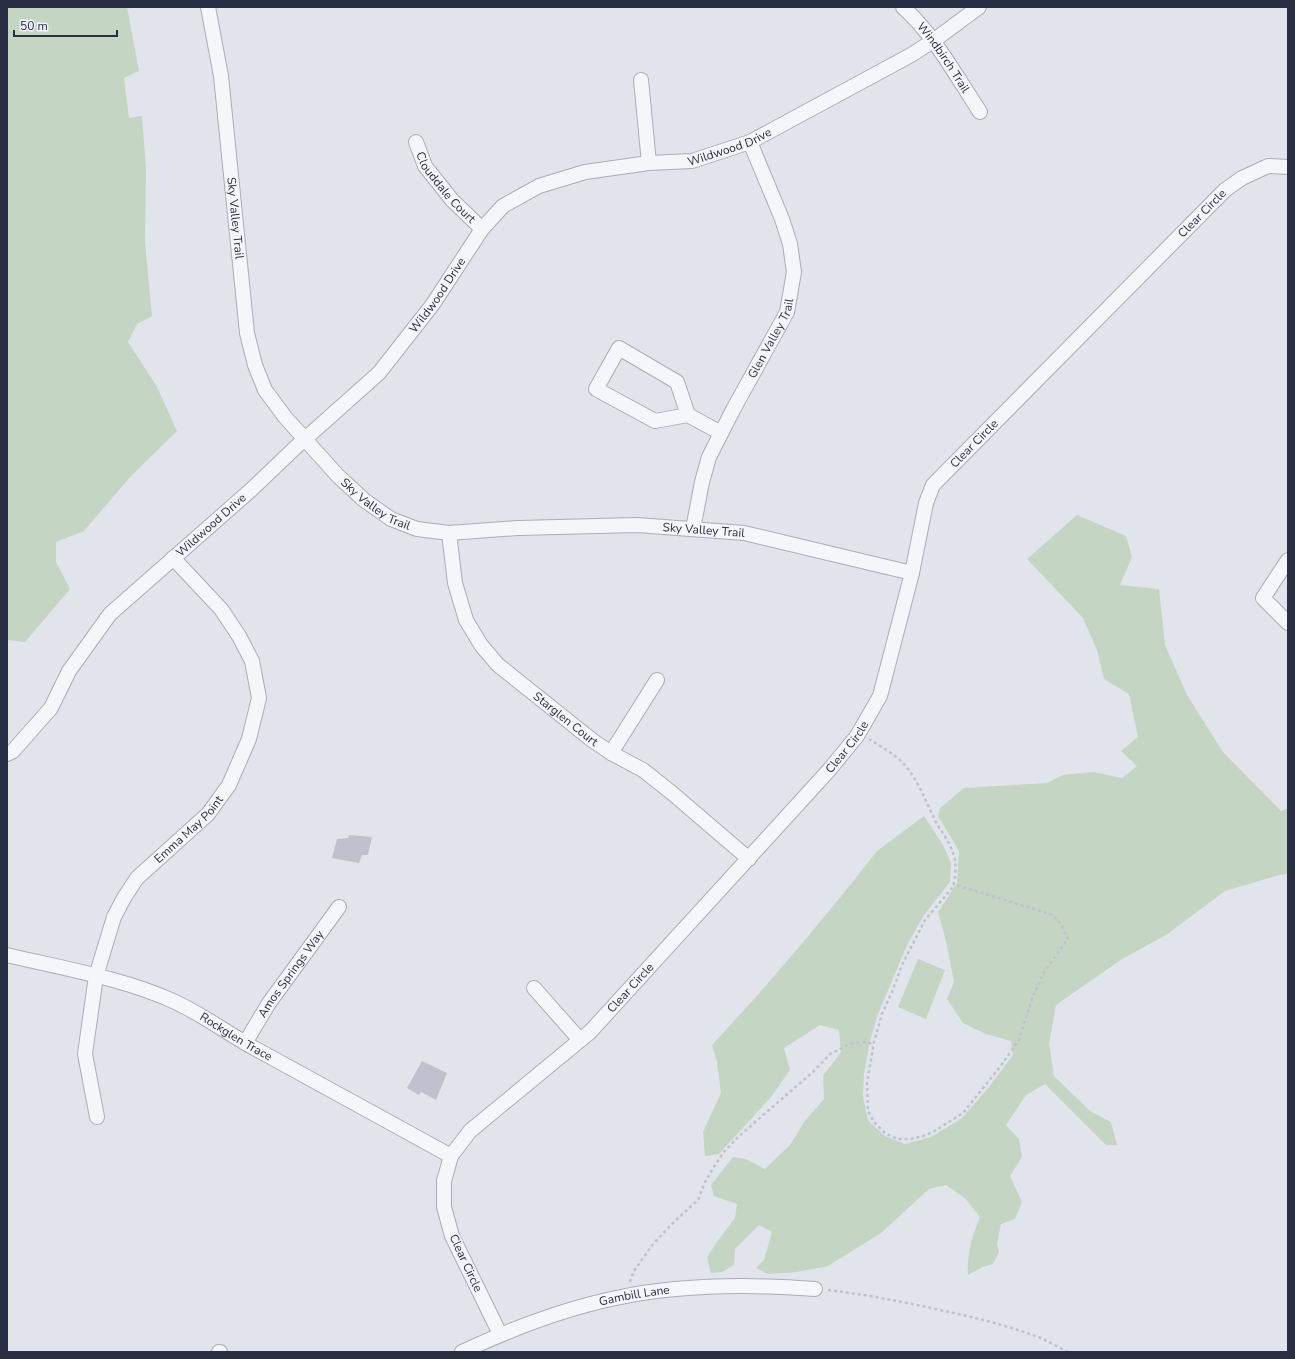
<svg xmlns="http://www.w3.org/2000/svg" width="1295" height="1359" font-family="'Nunito Sans',sans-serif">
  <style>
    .green { fill: #c4d5c3 }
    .building { fill: #bfc2ce }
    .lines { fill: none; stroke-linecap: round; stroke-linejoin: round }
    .minor-casing { stroke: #aaadb9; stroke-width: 16 }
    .path { stroke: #c0c2ca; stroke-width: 2.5; stroke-dasharray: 3 3; stroke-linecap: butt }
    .minor { stroke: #f5f6f9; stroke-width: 14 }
    .labels { text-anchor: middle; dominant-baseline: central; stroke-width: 3.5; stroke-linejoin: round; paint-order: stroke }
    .street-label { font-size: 12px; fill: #292e44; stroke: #f2f3f8 }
  </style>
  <rect width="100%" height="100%" fill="#e2e4eb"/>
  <path class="green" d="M 7,7 L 127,7 L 139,71 L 124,78 L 129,118 L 142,116 L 146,168 L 145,242 L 152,316 L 137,324 L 128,342 L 157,387 L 177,431 L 131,476 L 84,531 L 56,542 L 56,562 L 70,589 L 25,642 L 7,640 Z
    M 1077,515 L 1126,536 L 1132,557 L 1120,585 L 1159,589 L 1165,645 L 1187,695 L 1223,752 L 1281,811 L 1288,808 L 1288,874 L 1279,875 L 1225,891 L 1166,935 L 1122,959 L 1056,1005 L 1049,1044 L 1054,1076 L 1090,1111 L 1111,1122 L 1117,1145 L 1106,1145 L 1045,1084 L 1026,1095 L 1006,1125 L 1019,1139 L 1022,1157 L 1010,1176 L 1022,1202 L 1015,1219 L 1001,1224 L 997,1244 L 999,1252 L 993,1264 L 983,1267 L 968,1275 C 967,1252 972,1237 980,1217 L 966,1199 L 946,1185 L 929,1189 L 881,1233 L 828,1266 L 797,1272 L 768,1274 L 756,1268 L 764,1260 L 772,1232 L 759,1225 L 735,1249 L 734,1265 L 722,1272 L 711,1273 L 707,1257 L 717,1242 L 735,1218 L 737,1204 L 714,1196 L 711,1185 L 733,1157 L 746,1159 L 765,1169 L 790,1145 L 804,1122 L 824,1099 L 823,1076 L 841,1052 L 839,1030 L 820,1025 L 784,1048 L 790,1070 L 771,1097 L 719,1154 L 705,1156 L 703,1132 L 721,1093 L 717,1062 L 712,1045 L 755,998 L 805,940 L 847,889 L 877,851 L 924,816 L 943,845 L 951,863 L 950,882 L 924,915 L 908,943 L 878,1014 L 870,1041 L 864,1074 L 863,1097 L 868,1120 L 885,1136 L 905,1144 L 931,1137 L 961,1119 L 989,1087 L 1013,1055 L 1011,1041 L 986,1034 L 963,1023 L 947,999 L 954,982 L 946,941 L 938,912 L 957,883 L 959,851 L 938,816 L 940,808 L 964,788 L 1047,783 L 1063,775 L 1094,772 L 1122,778 L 1137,766 L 1121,751 L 1138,737 L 1129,694 L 1104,679 L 1097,650 L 1083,618 L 1027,559 Z
    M 918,959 L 945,970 L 926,1019 L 898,1007 Z"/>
  <path class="building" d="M 349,835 L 372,837 L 368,855 L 362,855 L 359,863 L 332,858 L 337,839 L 348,838 Z
    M 422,1061 L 447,1073 L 436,1100 L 421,1092 L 419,1095 L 407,1088 Z"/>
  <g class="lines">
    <g class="minor-casing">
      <g id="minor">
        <path id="s1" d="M 208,7 L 221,76 L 247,333 L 255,365 L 265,390 L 285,417 L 338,476 L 364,500 L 391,519 L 417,529 L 449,533 L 518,528 L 637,525 L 744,533 L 912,573"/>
        <path id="s2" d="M 903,7 C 935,36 956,76 980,112"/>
        <path d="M 641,80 L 649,163"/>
        <path id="s3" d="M 416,142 L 425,166 L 452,200 L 482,229"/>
        <path d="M 688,415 L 677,382 L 619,348 L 596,389 L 655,421 L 688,415 L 721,433"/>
        <path id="s4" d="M 693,529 L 702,482 L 709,457 L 734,408 L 787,312 L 794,272 L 790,244 L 782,219 L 750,142"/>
        <path id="s5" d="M 449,533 L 455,583 L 466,620 L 481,645 L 498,665 L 592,740 L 611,753 L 643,770 L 672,793 L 749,859"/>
        <path d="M 1288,560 L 1263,598 L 1288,623"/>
        <path d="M 611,753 L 657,680"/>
        <path id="s6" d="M 7,754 L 13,751 L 51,708 L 69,671 L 110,614 L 252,489 L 297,446 L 379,373 L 433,304 L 482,229 L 503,206 L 539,186 L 585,172 L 649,163 L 692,161 L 750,142 L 911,55 L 933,41 L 979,7"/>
        <path id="s7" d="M 7,955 C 61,968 122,978 173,1001 C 202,1014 227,1033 254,1048 C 320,1084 386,1120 451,1156"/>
        <path d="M 534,988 L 580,1040"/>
        <path id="s8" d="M 245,1043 L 269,1003 L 339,907"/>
        <path id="s9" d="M 97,1117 L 85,1054 L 96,976 L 114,917 L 124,898 L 137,878 L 208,814 L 229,785 L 249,739 L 259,698 L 252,661 L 239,636 L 221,609 L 173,558"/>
        <path id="s10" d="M 500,1334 L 452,1236 L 444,1207 L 444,1181 L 451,1156 L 470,1131 L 590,1032 L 830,769 L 857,736 L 880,696 L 912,573 L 926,503 L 933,485 L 1225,190 L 1242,178 L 1268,166 L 1288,167"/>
        <path d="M 219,1352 L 220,1352"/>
        <path id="s11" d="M 462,1352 C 511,1329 563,1309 616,1298 C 682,1284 749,1284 815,1289"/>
      </g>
    </g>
    <path class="path" d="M 869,739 C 880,746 893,753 902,762 C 919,780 926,803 937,824 C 944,835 952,846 955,860 C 956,868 955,879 953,887 L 925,920 L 902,965 L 892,992 L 882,1014 L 874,1042 L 867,1083 L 868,1111 L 874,1122 L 885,1133 L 897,1139 L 911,1139 L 923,1136 L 933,1132 L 963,1113 L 1000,1067 L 1019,1040 L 1033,996 L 1044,972 L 1068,939 L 1061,924 L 1053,915 L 953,884
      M 630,1282 L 634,1271 L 653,1244 L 674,1222 L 698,1200 L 704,1184 L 712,1170 L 723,1153 L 738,1137 L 814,1071 L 830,1054 L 850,1044 L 865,1042 L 874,1044
      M 828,1290 C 869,1295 909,1303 949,1312 C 981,1319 1013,1327 1043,1339 C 1051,1343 1060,1348 1068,1352"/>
    <use href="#minor" class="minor"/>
  </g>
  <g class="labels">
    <g class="street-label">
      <text stroke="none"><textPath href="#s2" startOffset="65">Windbirch Trail</textPath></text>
      <text stroke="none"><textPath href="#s6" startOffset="982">Wildwood Drive</textPath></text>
      <text stroke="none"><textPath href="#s3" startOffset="55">Clouddale Court</textPath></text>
      <text stroke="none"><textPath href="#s10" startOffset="1423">Clear Circle</textPath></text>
      <text stroke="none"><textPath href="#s1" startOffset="213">Sky Valley Trail</textPath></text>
      <text stroke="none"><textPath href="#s6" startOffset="634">Wildwood Drive</textPath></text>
      <text stroke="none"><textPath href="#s4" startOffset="208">Glen Valley Trail</textPath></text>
      <text stroke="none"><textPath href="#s10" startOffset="1099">Clear Circle</textPath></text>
      <text stroke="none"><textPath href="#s1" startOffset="549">Sky Valley Trail</textPath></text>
      <text stroke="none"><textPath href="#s6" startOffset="310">Wildwood Drive</textPath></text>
      <text stroke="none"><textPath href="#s1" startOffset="885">Sky Valley Trail</textPath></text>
      <text stroke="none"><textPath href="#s5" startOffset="231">Starglen Court</textPath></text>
      <text stroke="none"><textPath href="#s10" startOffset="762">Clear Circle</textPath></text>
      <text stroke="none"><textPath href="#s9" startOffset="321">Emma May Point</textPath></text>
      <text stroke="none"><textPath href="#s8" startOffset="83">Amos Springs Way</textPath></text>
      <text stroke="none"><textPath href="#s10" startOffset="438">Clear Circle</textPath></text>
      <text stroke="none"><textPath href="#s7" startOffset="245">Rockglen Trace</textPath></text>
      <text transform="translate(466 1263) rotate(65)">Clear Circle</text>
      <text stroke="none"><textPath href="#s11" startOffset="182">Gambill Lane</textPath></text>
    </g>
  </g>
  <rect width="1295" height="1359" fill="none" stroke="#292e44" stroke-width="16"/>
  <path d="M14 30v6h103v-6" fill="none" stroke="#292e44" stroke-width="2"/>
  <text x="20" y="30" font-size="12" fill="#292e44" stroke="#f2f3f8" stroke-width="3" paint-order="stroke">50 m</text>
</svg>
